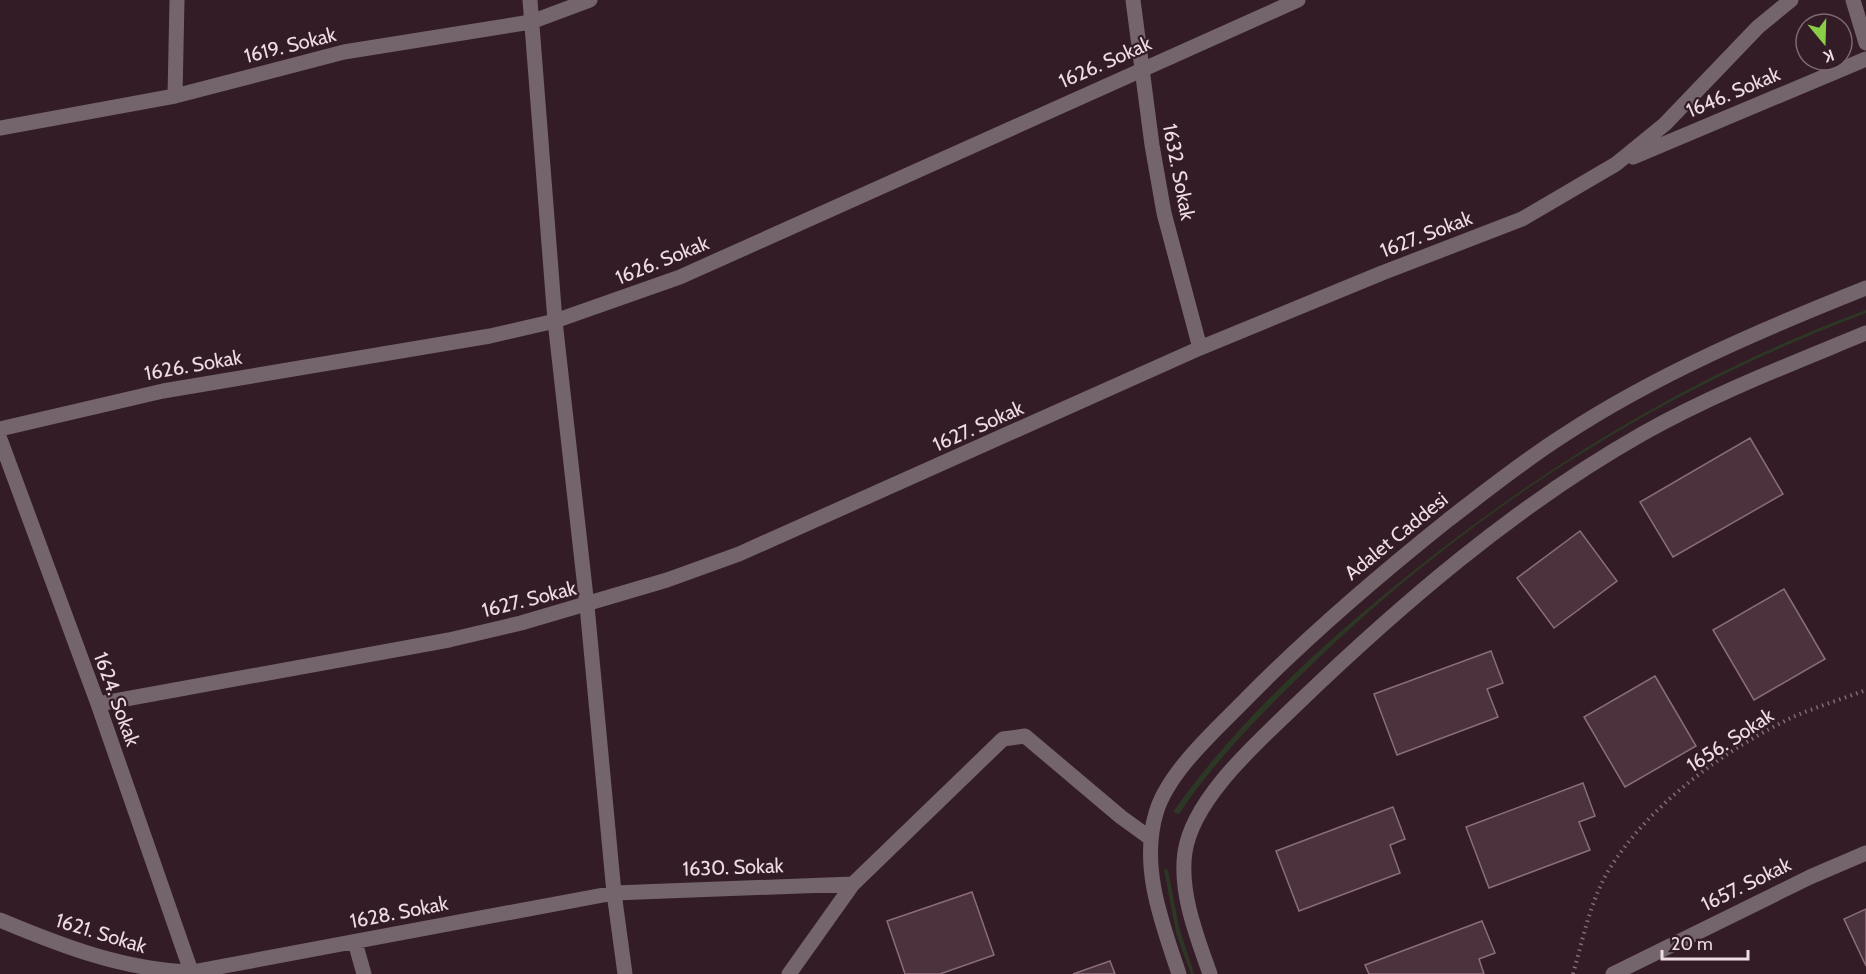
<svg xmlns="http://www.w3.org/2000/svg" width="1866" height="974" font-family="Cabin,sans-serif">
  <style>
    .grass { fill: #2c3724 }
    .building { fill: #4c323d; stroke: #8b6d79; stroke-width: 1.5 }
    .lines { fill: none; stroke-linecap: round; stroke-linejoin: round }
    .path { stroke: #826d76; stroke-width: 4; stroke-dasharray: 1.5 4.5; stroke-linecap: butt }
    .minor { stroke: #73656b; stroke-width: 15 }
    .labels { text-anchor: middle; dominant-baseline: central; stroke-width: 4.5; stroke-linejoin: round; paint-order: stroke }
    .street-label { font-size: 20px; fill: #eddce2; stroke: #341c27 }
  </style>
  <rect width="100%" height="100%" fill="#341c27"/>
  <path class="grass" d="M 1866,310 L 1866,313 C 1654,392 1458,519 1298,678 C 1255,720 1213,763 1179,814 L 1173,812 C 1232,728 1312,654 1391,589 C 1538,469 1688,376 1866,310 Z
    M 1164,869 L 1168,870 L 1179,927 L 1194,974 L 1191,974 L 1176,933 Z"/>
  <path class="building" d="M 1750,438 L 1783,494 L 1673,557 L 1640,502 Z
    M 1580,531 L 1617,581 L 1554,628 L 1517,578 Z
    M 1784,589 L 1825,659 L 1754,700 L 1713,630 Z
    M 1491,651 L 1503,683 L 1487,689 L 1498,717 L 1397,755 L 1374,694 Z
    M 1655,676 L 1696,746 L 1625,787 L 1584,717 Z
    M 1583,783 L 1595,816 L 1579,822 L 1590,850 L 1489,888 L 1466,827 Z
    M 1393,807 L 1405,839 L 1390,845 L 1400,873 L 1299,911 L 1276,851 Z
    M 972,892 L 994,955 L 940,974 L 905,974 L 887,921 Z
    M 1866,909 L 1866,966 L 1844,919 Z
    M 1482,921 L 1495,953 L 1479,959 L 1484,974 L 1369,974 L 1365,965 Z
    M 1110,961 L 1115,974 L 1073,974 Z"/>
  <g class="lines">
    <path class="path" d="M 1573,974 C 1584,935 1592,892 1616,859 C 1657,799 1728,748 1793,717 C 1816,707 1842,699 1866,690"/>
    <path class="minor" d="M 530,0 L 555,321 L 587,606 L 614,893 L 625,974
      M 1133,0 L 1152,145 L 1164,213 L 1200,348
      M 1853,0 L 1866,43
      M 175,96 L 177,0
      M 0,128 L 175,96 L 344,52 L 531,22 L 590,0
      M 1633,157 L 1866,59
      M 0,429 L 163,391 L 490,336 L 555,321 L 680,277 L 1298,0
      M 0,439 L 98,704 L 192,974
      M 98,704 L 449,640 L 521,623 L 667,580 L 739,554 L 1200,348 L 1382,273 L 1522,219 L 1616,164 L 1665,124 L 1758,27 L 1791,0
      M 0,920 C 62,946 124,970 192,972 L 614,893 L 853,884
      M 355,942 L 364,974
      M 789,974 L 853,884 L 1003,739 L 1025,736 L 1121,817 L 1150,838
      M 1179,974 C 1162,923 1140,867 1156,813 C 1168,771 1218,728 1248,697 C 1311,633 1378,576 1448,520 C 1486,491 1523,461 1564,435 C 1657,374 1763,329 1866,288
      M 1210,974 C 1197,937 1179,892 1185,852 C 1193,798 1258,742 1295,706 C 1400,605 1515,506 1642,434 C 1713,394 1791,364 1866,333
      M 1613,974 L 1810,877 L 1866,853"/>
  </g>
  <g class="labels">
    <g class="street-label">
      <text transform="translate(290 45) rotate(-14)">1619. Sokak</text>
      <text transform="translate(1105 62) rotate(-24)">1626. Sokak</text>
      <text transform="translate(1733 92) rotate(-23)">1646. Sokak</text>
      <text transform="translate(1179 172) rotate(79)">1632. Sokak</text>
      <text transform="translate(1426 234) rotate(-21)">1627. Sokak</text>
      <text transform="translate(662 260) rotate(-22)">1626. Sokak</text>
      <text transform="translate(193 365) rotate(-10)">1626. Sokak</text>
      <text transform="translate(978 426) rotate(-24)">1627. Sokak</text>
      <text transform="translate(1396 536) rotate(-39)">Adalet Caddesi</text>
      <text transform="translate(529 599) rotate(-14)">1627. Sokak</text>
      <text transform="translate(117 699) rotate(70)">1624. Sokak</text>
      <text transform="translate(1730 740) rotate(-33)">1656. Sokak</text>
      <text transform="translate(733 867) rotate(-2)">1630. Sokak</text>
      <text transform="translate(1746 884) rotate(-26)">1657. Sokak</text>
      <text transform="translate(399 912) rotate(-11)">1628. Sokak</text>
      <text transform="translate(101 933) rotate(17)">1621. Sokak</text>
    </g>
  </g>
  <g transform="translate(1824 42) rotate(161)"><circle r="28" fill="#341c27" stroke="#7e6972" stroke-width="1.5"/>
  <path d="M0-4.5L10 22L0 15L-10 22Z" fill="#8ace47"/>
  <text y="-9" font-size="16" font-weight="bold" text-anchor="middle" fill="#eddce2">K</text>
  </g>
  <path d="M1662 950v9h86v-9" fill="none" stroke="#eddce2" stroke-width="3"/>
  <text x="1671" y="950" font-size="18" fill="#eddce2" stroke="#341c27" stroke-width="4.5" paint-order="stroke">20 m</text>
</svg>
